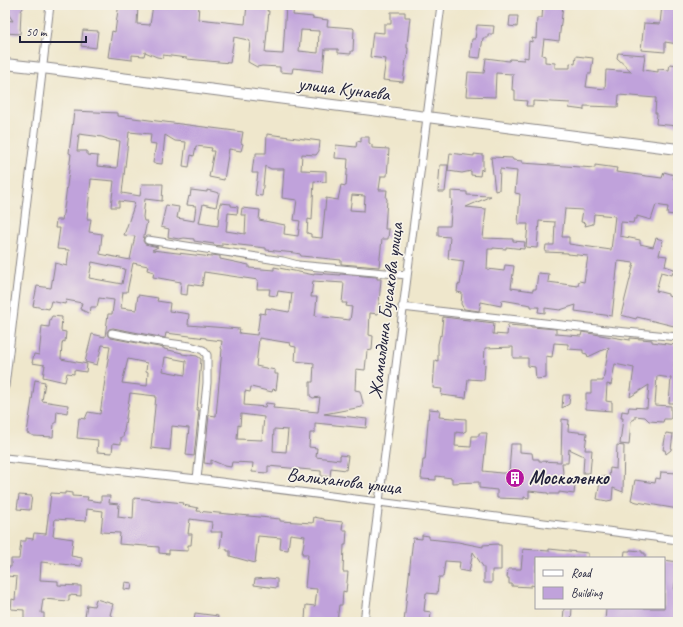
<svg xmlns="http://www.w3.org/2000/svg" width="683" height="627" font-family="Caveat,sans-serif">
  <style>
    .building { fill: #c0a2db; fill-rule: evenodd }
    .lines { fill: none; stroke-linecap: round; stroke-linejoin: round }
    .street-casing { stroke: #888484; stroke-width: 9 }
    .secondary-casing { stroke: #888484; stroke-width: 12 }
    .street { stroke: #fff; stroke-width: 7 }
    .secondary { stroke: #fff; stroke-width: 10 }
    .labels { text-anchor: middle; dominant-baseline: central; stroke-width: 3.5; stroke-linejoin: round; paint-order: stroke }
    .street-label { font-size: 19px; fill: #22223b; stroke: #f7f3e8 }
    .poi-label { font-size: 19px; font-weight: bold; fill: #22223b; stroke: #f7f3e8; text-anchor: start }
  </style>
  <rect width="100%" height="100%" fill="#f7f3e8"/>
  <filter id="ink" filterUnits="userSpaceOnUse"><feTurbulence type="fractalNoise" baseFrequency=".025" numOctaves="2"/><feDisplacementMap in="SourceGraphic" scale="8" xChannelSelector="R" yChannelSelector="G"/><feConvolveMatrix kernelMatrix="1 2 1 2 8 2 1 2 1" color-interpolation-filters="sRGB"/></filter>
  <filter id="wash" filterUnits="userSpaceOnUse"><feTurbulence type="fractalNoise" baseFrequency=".012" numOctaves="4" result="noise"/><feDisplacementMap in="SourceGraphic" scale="16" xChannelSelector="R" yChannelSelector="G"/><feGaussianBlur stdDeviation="0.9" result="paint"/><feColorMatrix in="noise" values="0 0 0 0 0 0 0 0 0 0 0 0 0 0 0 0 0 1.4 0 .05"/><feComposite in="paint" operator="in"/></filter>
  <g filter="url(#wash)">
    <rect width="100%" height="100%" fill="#efe7cc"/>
    <g id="blocks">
      <path class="building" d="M 5,5 L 25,5 L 21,11 L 20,34 L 5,33 L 5,20 L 13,21 L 5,9 Z
        M 120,5 L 138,5 L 137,24 L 150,25 L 153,5 L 199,5 L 198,19 L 245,24 L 247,5 L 268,5 L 267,11 L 269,11 L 265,53 L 283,54 L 286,5 L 294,5 L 293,15 L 313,17 L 312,18 L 328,20 L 327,26 L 353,28 L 354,29 L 353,51 L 351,51 L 351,54 L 338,53 L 338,49 L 325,49 L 323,71 L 293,68 L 292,73 L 280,72 L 280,67 L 262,66 L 257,67 L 248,62 L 250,41 L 248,40 L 234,37 L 230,63 L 187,59 L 187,58 L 163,55 L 163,58 L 157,57 L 145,52 L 144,56 L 132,55 L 132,60 L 108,57 L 112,31 L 115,32 L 118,10 ZM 301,30 L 319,31 L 318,53 L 299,51 Z
        M 543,5 L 563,5 L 559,41 L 544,39 L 542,55 L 545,56 L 545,62 L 555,63 L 555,68 L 570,68 L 570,63 L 575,64 L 576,56 L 593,58 L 591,74 L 588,74 L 586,87 L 605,89 L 606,70 L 632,72 L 617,58 L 618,53 L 645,55 L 643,70 L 658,72 L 658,69 L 669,70 L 670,64 L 678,65 L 678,126 L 656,124 L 657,113 L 655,113 L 656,98 L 619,95 L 618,107 L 584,106 L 584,110 L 569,108 L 570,103 L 533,101 L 533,106 L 526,106 L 527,101 L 515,100 L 515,90 L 512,90 L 513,74 L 496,73 L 495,97 L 466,96 L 468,72 L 484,73 L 486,58 L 509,61 L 510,59 L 524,60 L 524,57 L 528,58 L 529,41 L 532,42 L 532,38 L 536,39 L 537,18 L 542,18 Z
        M 662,5 L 678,6 L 678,44 L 665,42 L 665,52 L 641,50 L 644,23 L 660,24 Z
        M 391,12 L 405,12 L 405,17 L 410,17 L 407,44 L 407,48 L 408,48 L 407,59 L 406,59 L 403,82 L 383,80 L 386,59 L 370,57 L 373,32 L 384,33 L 384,24 L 391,24 Z
        M 510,16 L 518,16 L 517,27 L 509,26 Z
        M 477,25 L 494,26 L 493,34 L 488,34 L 488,38 L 483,38 L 480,58 L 470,57 L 472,39 L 475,39 Z
        M 83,30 L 98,31 L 96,48 L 81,46 Z
        M 74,111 L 118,113 L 118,116 L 243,132 L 241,143 L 243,144 L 241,151 L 229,149 L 224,180 L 209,177 L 214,151 L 211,151 L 212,148 L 196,146 L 194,156 L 191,155 L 189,167 L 183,166 L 186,142 L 175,141 L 165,135 L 162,164 L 153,163 L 156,144 L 150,143 L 151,134 L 129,132 L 122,193 L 140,196 L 142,184 L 163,184 L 162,201 L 145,199 L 143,217 L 144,221 L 147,221 L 143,241 L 145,244 L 158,247 L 152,250 L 212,257 L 212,255 L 220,256 L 220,259 L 249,265 L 249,268 L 274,270 L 274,267 L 314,275 L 314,273 L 340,275 L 340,274 L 377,277 L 377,279 L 381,279 L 378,314 L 370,313 L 369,335 L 373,336 L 372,350 L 367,351 L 365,370 L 356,369 L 355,390 L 360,391 L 363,403 L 362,407 L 324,414 L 367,419 L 366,428 L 315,423 L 315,433 L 310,433 L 309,447 L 317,448 L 316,457 L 340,460 L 340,455 L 348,456 L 346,470 L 331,468 L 330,477 L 321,476 L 321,471 L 268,466 L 268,473 L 252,472 L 253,463 L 232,462 L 231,467 L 225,466 L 211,460 L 211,464 L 204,463 L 209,415 L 216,416 L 222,349 L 221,348 L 222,341 L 206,339 L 206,338 L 166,333 L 165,338 L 113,328 L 109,329 L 107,332 L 108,336 L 111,338 L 164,348 L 164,349 L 182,353 L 182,354 L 197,356 L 201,359 L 197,410 L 199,410 L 194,456 L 186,455 L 189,428 L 172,426 L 170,450 L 151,448 L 156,396 L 130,393 L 123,437 L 121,437 L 121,444 L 113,443 L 112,453 L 97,452 L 98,440 L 77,438 L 79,418 L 85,419 L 88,412 L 100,414 L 110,346 L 102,345 L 97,365 L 85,362 L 92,334 L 105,337 L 108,314 L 112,314 L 114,300 L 99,298 L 97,307 L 91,307 L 90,314 L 80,309 L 82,303 L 66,300 L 65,304 L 51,301 L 49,309 L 33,306 L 37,286 L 51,288 L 55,263 L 67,266 L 69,250 L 57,249 L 60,228 L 55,228 L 56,220 L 62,220 L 65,202 L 71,154 L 69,153 ZM 79,134 L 102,137 L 110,140 L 120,141 L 117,168 L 97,166 L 98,156 L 87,155 L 87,151 L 77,151 ZM 91,179 L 114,181 L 111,207 L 119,207 L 119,201 L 135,203 L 124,235 L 135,236 L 130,260 L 100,254 L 102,234 L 89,232 L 91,219 L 87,219 ZM 92,262 L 125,269 L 122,284 L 89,278 ZM 133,263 L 148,266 L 147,270 L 154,272 L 153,277 L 181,282 L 180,294 L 187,295 L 188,284 L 202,286 L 204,272 L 258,280 L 257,289 L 270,289 L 269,295 L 277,296 L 278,291 L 292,293 L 290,310 L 289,312 L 266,308 L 265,314 L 260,313 L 257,335 L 239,333 L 240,329 L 188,325 L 189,314 L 169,311 L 170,303 L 157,301 L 158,298 L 138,295 L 136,310 L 121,308 L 123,292 L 127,292 ZM 313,281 L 344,283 L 342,303 L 347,303 L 346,306 L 352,307 L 350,320 L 315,316 L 317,297 L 311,297 ZM 259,338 L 290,343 L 291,346 L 296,347 L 295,361 L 314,363 L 313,382 L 310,382 L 310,396 L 313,398 L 320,397 L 318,412 L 273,408 L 274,404 L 266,403 L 265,407 L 244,405 L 245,391 L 250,392 L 251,387 L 272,392 L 273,389 L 276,390 L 278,374 L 275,374 L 275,370 L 256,366 ZM 165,357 L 186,361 L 185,375 L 163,371 ZM 128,359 L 147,363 L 146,371 L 148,372 L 147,386 L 122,383 ZM 241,414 L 264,417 L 262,440 L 237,439 L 238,425 L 240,426 ZM 274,429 L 288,430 L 286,452 L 273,451 Z
        M 267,134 L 320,141 L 319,151 L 316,155 L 302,154 L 301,170 L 326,171 L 326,182 L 314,181 L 312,220 L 308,219 L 307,233 L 311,234 L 311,237 L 322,238 L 326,198 L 338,200 L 341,185 L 346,186 L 348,159 L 335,158 L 336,145 L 356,147 L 357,141 L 361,142 L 361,137 L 369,137 L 369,143 L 372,145 L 372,148 L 389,149 L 387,176 L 381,176 L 379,190 L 387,190 L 386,198 L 387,199 L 385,229 L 389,229 L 388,239 L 382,239 L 379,267 L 341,264 L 341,260 L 301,256 L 300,254 L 295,253 L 266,250 L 266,248 L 222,243 L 222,246 L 214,245 L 214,244 L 194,241 L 194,239 L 184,238 L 179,239 L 168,237 L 169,229 L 161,227 L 166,205 L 179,207 L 177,218 L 194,221 L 196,206 L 187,205 L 189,196 L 190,197 L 191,190 L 207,192 L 207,190 L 219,193 L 216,207 L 203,204 L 199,223 L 218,226 L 220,203 L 231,204 L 231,206 L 238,207 L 237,214 L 228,213 L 226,231 L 245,234 L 246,215 L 241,215 L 242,208 L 260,210 L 259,220 L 285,225 L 284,234 L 298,236 L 300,221 L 294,220 L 297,200 L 282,198 L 284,169 L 271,169 L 265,166 L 262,196 L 255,195 L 258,173 L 252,173 L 254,157 L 256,157 L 256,153 L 266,153 ZM 352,195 L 365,196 L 364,211 L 350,210 Z
        M 450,153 L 474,156 L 474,154 L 483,155 L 483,171 L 481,169 L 480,176 L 471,175 L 471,171 L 462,173 L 448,171 Z
        M 491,157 L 512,158 L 513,160 L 522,161 L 522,163 L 595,168 L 595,165 L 617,168 L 616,172 L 662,178 L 664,172 L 674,175 L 673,179 L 678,180 L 675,191 L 678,192 L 678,213 L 676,212 L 674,215 L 667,214 L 668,207 L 656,205 L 651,220 L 637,216 L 637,219 L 634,219 L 633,223 L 621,222 L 620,236 L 640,240 L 640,244 L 653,247 L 656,238 L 663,240 L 659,255 L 667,256 L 665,266 L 674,269 L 672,275 L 661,272 L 656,291 L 668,294 L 668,296 L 678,299 L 678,326 L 674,325 L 674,326 L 637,317 L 636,319 L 621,315 L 634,263 L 618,261 L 612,316 L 575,311 L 576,305 L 560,310 L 545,308 L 545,313 L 538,312 L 539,307 L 531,307 L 531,305 L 502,300 L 501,306 L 481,302 L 479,311 L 464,309 L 461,304 L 462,293 L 457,292 L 458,284 L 460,285 L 464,261 L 448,259 L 450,237 L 438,236 L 438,226 L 450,226 L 452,199 L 451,199 L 451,191 L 467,192 L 467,195 L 491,196 L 466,207 L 486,209 L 483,238 L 513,239 L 513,241 L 525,242 L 524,249 L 506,247 L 506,249 L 493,248 L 493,249 L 488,249 L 487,269 L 504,271 L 505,265 L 514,266 L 511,288 L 533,291 L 533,289 L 536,289 L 538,273 L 549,274 L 548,282 L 578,286 L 579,281 L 584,282 L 588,256 L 568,254 L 568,253 L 545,252 L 546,245 L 554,245 L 555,222 L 539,221 L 537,248 L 526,247 L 528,224 L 518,224 L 520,194 L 515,193 L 517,171 L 500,169 L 499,190 L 495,191 ZM 565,209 L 583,210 L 581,222 L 586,223 L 585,226 L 593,224 L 594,214 L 615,216 L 611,250 L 569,244 L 569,237 L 562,237 Z
        M 440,165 L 448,165 L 445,192 L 438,192 Z
        M 52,316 L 62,317 L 61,331 L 66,332 L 65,342 L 63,341 L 62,344 L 61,359 L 87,364 L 86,372 L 74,370 L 74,374 L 67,373 L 65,382 L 43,377 L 45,365 L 32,363 L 34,354 L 39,355 L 42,326 L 49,327 L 50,320 Z
        M 443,317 L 494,323 L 493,334 L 507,335 L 508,325 L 556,329 L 556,334 L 581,336 L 582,332 L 630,340 L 630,338 L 652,340 L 652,342 L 676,345 L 674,367 L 678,367 L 678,403 L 669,403 L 671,378 L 657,376 L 655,405 L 671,406 L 671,419 L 664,419 L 663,422 L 649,421 L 645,417 L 635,416 L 635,419 L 631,421 L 629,445 L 620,444 L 623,418 L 621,418 L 622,411 L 628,412 L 629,407 L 647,408 L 649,385 L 630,397 L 634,368 L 615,364 L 611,385 L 607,384 L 606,401 L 612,402 L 612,411 L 586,409 L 586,393 L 591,393 L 591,381 L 603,381 L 609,347 L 588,357 L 587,354 L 583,353 L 583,350 L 568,349 L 568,344 L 554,343 L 552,357 L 546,356 L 546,378 L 536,379 L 535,367 L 528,366 L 528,358 L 513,358 L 513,347 L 485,348 L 484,364 L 485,364 L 484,380 L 468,379 L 466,398 L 441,395 L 442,389 L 433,388 L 435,360 L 438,361 L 438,344 L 440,335 L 441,336 Z
        M 35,380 L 45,382 L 42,401 L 68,405 L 67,413 L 57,411 L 56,423 L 54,423 L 53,437 L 34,436 L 27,433 Z
        M 563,395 L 570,395 L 569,404 L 562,408 Z
        M 429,409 L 440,410 L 439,417 L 466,419 L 466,431 L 462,433 L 456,432 L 455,446 L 471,447 L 472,436 L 479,436 L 479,433 L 487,433 L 483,471 L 501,473 L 509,473 L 511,444 L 520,444 L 520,452 L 532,453 L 533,459 L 539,459 L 539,461 L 561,462 L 562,419 L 569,420 L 568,431 L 587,433 L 585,450 L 592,450 L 590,473 L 583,473 L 584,456 L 569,449 L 568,463 L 562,463 L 564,483 L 575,484 L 574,494 L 559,492 L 559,494 L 548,494 L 548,493 L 529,491 L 529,498 L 524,497 L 524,499 L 497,498 L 497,490 L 479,488 L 479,482 L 452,483 L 452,478 L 436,476 L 436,480 L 421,479 L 423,460 L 425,460 Z
        M 666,433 L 673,434 L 671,450 L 666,454 L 665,450 L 663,450 Z
        M 617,445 L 624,446 L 623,492 L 613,488 L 612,500 L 607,501 L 597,499 L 601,476 L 609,477 L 610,468 L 616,469 Z
        M 661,472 L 678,473 L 678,509 L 637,502 L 631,500 L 635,480 L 655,483 L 656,478 L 660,479 Z
        M 65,492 L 72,493 L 72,496 L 88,497 L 87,500 L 101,502 L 101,496 L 110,496 L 109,503 L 119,504 L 118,517 L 133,519 L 134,498 L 184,503 L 183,505 L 198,508 L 197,511 L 280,519 L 280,521 L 313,523 L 314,517 L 324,519 L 324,520 L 343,522 L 342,530 L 347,530 L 346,545 L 344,545 L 343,572 L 348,572 L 346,592 L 343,591 L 342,605 L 339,605 L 337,622 L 305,620 L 306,605 L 315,606 L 317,589 L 305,588 L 308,554 L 302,554 L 305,536 L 290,534 L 288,550 L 280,549 L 281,538 L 258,536 L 255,563 L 230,556 L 230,551 L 227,551 L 227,549 L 220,548 L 222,532 L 211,532 L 212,522 L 190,519 L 188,534 L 192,534 L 191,545 L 188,545 L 188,551 L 169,550 L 169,554 L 159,553 L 159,547 L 119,544 L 120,533 L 101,532 L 103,511 L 87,509 L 86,521 L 55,519 L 53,536 L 73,539 L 71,556 L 82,558 L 81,566 L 41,562 L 40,580 L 58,581 L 58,585 L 81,586 L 81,596 L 69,595 L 69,601 L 43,599 L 41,613 L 44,613 L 44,622 L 24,622 L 24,610 L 11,609 L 12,599 L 15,600 L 17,577 L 7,576 L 8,567 L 11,567 L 11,559 L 19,559 L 21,541 L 26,541 L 26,538 L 33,539 L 34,533 L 46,534 L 51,493 L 65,494 Z
        M 19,495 L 32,496 L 30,510 L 17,509 Z
        M 422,535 L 429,536 L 429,539 L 458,542 L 483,547 L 483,545 L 498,544 L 498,545 L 501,545 L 501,570 L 492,570 L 492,583 L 484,583 L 484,568 L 473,552 L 469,572 L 459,570 L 460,562 L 445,561 L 443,577 L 439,577 L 437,594 L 426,593 L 424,611 L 431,612 L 430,622 L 404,622 L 413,538 L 422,539 Z
        M 523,549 L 549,551 L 549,549 L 588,553 L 588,558 L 536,558 L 536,586 L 531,585 L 531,587 L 512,586 L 512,584 L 509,584 L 509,578 L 507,578 L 508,569 L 521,569 Z
        M 630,550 L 642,551 L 642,553 L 645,553 L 645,558 L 624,558 L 625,551 L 630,551 Z
        M 664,560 L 678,562 L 674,591 L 678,591 L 678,621 L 665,619 L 665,622 L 647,622 L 631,620 L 631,622 L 605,622 L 606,608 L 664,608 Z
        M 269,578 L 277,579 L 277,588 L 254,585 L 255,579 Z
        M 125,582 L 132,583 L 131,590 L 124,589 Z
        M 96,599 L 113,604 L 110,615 L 113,616 L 111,622 L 84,622 L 87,605 L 94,606 Z
        M 564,608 L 572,608 L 571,622 L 563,622 Z
        M 195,613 L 218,616 L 217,622 L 194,622 Z"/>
    </g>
  </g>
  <g filter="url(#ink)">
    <use href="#blocks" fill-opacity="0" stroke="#888484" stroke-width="1"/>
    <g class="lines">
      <g class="street-casing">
        <path id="street" d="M 148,240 L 283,261 L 298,265 L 407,275
          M 402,307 L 606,330 L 678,337
          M 112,333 L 153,341 L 190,346 L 203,350 L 207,355 L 207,383 L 197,479
          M 5,386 L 50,5
          M 5,458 L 197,479 L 678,540
          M 364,622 L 441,5"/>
      </g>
      <g class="secondary-casing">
        <path id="secondary" d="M 5,64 L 42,68 L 678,149"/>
      </g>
      <use href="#street" class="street"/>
      <use href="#secondary" class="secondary"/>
    </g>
  </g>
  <defs>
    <g id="building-disc" transform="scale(1)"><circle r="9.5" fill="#b5179e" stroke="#f7f3e8"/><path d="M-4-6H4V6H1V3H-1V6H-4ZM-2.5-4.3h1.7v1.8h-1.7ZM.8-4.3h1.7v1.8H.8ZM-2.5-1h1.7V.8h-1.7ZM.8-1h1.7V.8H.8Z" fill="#fff"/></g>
  </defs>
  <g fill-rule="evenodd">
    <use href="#building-disc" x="515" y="478"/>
  </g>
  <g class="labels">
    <g class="street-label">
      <text transform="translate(344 89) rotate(7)">улица Кунаева</text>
      <text transform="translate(386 311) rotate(-83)">Жамалдина Бусакова улица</text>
      <text transform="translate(344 481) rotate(7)">Валиханова улица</text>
    </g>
    <g class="poi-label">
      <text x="529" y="478">Москоленко</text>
    </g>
  </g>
  <rect width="683" height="627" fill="none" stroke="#f7f3e8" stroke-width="20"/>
  <rect x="535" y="557" width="130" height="52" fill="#f7f3e8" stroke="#a29fa3"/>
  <rect x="543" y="570" width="20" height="6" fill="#ffffff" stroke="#a29fa3"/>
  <text x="571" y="577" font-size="12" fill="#22223b">Road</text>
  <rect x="543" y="587" width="20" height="12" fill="#c0a2db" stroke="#a29fa3"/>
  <text x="571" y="597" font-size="12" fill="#22223b">Building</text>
  <path d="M20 36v6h66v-6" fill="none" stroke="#22223b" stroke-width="2"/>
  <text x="26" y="36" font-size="12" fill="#22223b" stroke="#f7f3e8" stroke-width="3" paint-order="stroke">50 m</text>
</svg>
